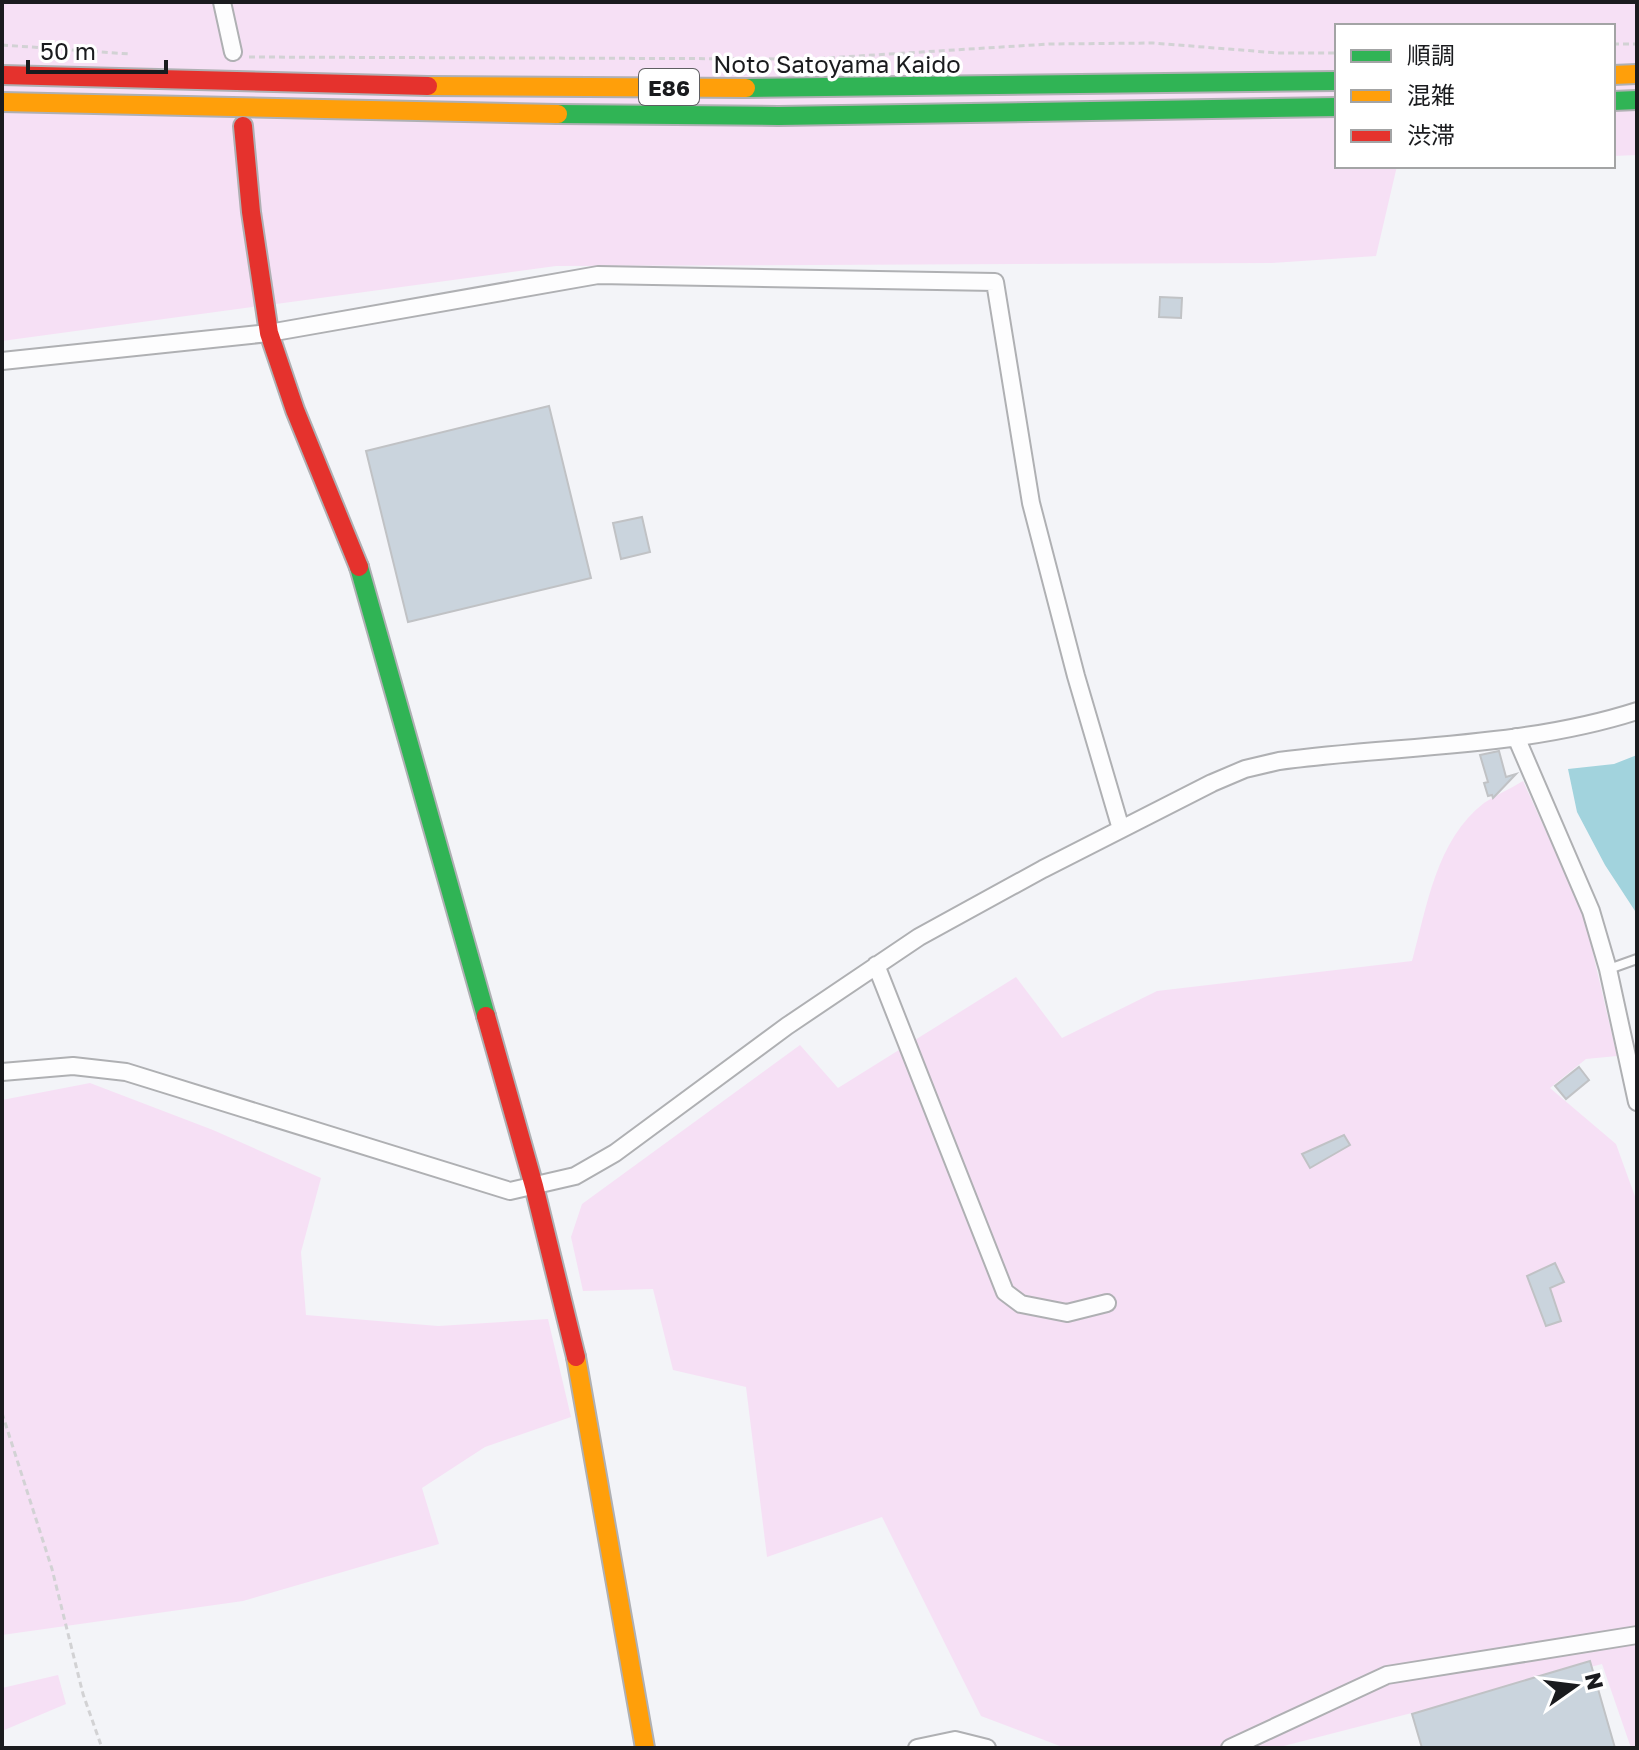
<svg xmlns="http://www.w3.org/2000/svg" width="1639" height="1750" font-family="'Golos Text','Noto Sans JP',sans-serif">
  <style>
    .green { fill: #f6e0f5 }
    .water { fill: #a2d3dd }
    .building { fill: #cad4dd; stroke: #c0c2c5; stroke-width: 2 }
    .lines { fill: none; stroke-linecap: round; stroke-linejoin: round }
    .lane-casing { stroke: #afb0b3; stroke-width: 12 }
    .street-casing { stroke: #afb0b3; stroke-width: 20 }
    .fast-casing { stroke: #afb0b3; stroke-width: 22 }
    .slow-casing { stroke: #afb0b3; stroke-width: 22 }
    .jam-casing { stroke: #afb0b3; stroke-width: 22 }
    .path { stroke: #d2d2d4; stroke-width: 3; stroke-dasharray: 6 4; stroke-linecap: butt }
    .lane { stroke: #fdfdfe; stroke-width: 8 }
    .street { stroke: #fdfdfe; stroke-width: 16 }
    .fast { stroke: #30b455; stroke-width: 18 }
    .slow { stroke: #ff9f0a; stroke-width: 18 }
    .jam { stroke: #e5322d; stroke-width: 18 }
    .labels { text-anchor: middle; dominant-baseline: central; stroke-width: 7; stroke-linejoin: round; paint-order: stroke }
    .shield { fill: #fff; stroke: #5f5f62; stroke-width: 2 }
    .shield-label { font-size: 22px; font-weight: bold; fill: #1a1b1e }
    .street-label { font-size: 24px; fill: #1a1b1e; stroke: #fff }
  </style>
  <rect width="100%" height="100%" fill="#f3f4f8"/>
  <path class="green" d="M 2,2 L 1637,2 L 1637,155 L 1613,156 L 1613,26 L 1337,26 L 1337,166 L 1397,166 L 1376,256 L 1272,263 L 556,266 L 2,341 Z
    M 1523,781 L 1584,915 L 1617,1056 L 1586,1059 L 1550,1088 L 1616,1144 L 1637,1202 L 1637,1748 L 1631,1748 L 1602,1664 L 1276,1748 L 1065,1748 L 981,1716 L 882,1517 L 767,1557 L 746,1387 L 673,1370 L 653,1289 L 583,1291 L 571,1237 L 582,1204 L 800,1045 L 838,1088 L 1016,977 L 1062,1038 L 1157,991 L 1412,961 C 1427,907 1436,840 1484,803 C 1496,795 1510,789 1523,781 Z
    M 90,1083 L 213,1130 L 321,1178 L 301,1252 L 306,1315 L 438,1326 L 548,1319 L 571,1417 L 485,1447 L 422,1488 L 439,1544 L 243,1601 L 2,1635 L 2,1100 Z
    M 58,1675 L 66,1704 L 2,1731 L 2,1688 Z"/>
  <path class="water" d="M 1637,755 L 1637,914 L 1605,865 L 1577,812 L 1568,769 L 1614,764 Z"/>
  <path class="building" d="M 1160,297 L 1182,298 L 1181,318 L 1159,317 Z
    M 549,406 L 591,578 L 408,622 L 366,451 Z
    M 642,517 L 650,552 L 621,559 L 613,523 Z
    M 1499,751 L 1506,777 L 1516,774 L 1493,798 L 1492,795 L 1488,796 L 1484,783 L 1488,782 L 1480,755 Z
    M 1579,1067 L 1589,1080 L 1566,1099 L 1555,1086 Z
    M 1344,1135 L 1350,1145 L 1310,1168 L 1302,1154 Z
    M 1555,1263 L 1564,1282 L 1550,1288 L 1561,1321 L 1546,1326 L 1527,1276 Z
    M 1590,1661 L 1615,1748 L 1422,1748 L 1412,1714 Z"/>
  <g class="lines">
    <g class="lane-casing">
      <path id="lane" d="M 1609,969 L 1637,959"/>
    </g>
    <g class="street-casing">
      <path id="street" d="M 222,2 L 233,52
        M 2,361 L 269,333 L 598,275 L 995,282 L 1031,503 L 1076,676 L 1121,829
        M 1516,737 L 1591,911 L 1608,969 L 1637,1102
        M 876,965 L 1005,1292 L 1021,1304 L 1067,1313 L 1107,1303
        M 2,1072 L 73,1066 L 126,1072 L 510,1191 L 575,1176 L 615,1153 L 787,1026 L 919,937 L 1043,869 L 1212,783 L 1245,769 L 1279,761 C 1398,745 1522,748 1637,711
        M 917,1748 L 955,1740 L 987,1748
        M 1230,1748 L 1387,1675 L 1637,1635"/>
    </g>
    <g class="fast-casing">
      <path id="fast" d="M 746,88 L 1337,81
        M 1613,101 L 1637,100
        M 558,114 L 778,116 L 1337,107
        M 359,567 L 486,1016"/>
    </g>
    <g class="slow-casing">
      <path id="slow" d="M 1613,75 L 1637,74
        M 428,86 L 746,88
        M 2,102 L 558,114
        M 576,1357 L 645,1748"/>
    </g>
    <g class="jam-casing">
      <path id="jam" d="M 2,75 L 428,86
        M 243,126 L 251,212 L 269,333 L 295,410 L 359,567
        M 486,1016 L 534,1186 L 576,1357"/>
    </g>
    <path class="path" d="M 1613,44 L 1637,44
      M 2,45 L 130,54
      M 249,57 L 810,59 L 1050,44 L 1153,43 L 1278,53 L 1337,53
      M 2,1413 L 52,1569 L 83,1694 L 102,1748"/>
    <use href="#lane" class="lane"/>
    <use href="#street" class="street"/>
    <use href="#fast" class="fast"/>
    <use href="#slow" class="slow"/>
    <use href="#jam" class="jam"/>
  </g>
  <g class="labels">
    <rect class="shield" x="639" y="69" width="60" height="36" rx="6"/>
    <g class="shield-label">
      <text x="669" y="87">E86</text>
    </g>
    <g class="street-label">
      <text x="837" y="63">Noto Satoyama Kaido</text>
    </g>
  </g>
  <rect width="1639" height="1750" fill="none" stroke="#1a1b1e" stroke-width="8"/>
  <rect x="1335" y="24" width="280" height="144" fill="#ffffff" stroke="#a3a4a5" stroke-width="2"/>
  <rect x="1351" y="50" width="40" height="12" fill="#30b455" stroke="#a3a4a5" stroke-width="2"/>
  <text x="1407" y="64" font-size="24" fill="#1a1b1e">順調</text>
  <rect x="1351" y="90" width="40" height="12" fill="#ff9f0a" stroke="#a3a4a5" stroke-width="2"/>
  <text x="1407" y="104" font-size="24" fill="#1a1b1e">混雑</text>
  <rect x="1351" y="130" width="40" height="12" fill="#e5322d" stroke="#a3a4a5" stroke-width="2"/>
  <text x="1407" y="144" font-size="24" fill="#1a1b1e">渋滞</text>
  <g transform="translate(1575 1686) rotate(76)" stroke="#ffffff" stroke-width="6" paint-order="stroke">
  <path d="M0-6L14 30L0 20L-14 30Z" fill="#1a1b1e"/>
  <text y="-12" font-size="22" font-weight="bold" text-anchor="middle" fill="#1a1b1e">N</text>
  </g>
  <path d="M28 60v12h138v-12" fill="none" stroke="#1a1b1e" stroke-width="4"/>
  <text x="40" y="60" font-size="24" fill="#1a1b1e" stroke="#ffffff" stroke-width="6" paint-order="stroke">50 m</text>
</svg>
